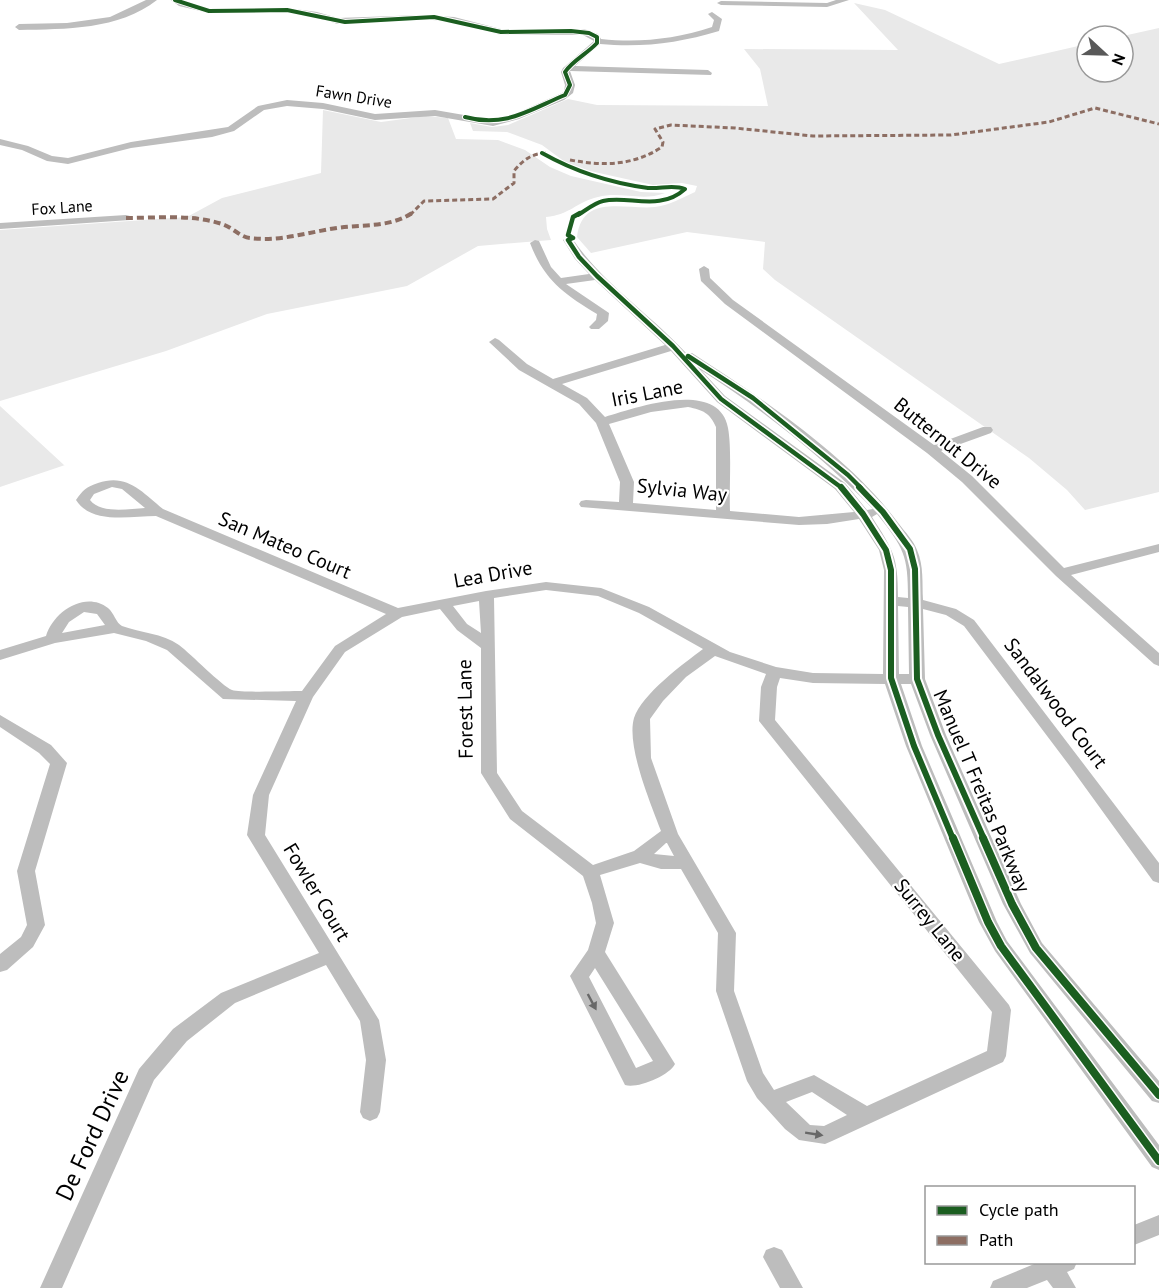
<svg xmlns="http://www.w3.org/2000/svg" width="1159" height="1288" font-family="'PT Sans',sans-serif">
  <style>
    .green { fill: #e9e9e9 }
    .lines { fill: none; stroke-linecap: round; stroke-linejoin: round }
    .minor { fill: #bdbdbd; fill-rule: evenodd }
    .quiet-far1 { stroke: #8d6e63; stroke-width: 3; stroke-dasharray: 5 3; stroke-linecap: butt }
    .quiet { stroke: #8d6e63; stroke-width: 4; stroke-dasharray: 7 4; stroke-linecap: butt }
    .cycleway-far3-casing { stroke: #fff; stroke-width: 6 }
    .cycleway-far2-casing { stroke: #fff; stroke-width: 8 }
    .cycleway-far1-casing { stroke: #fff; stroke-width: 10 }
    .cycleway-casing { stroke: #fff; stroke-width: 11 }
    .cycleway-far3 { stroke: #1b5e20; stroke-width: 4 }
    .cycleway-far2 { stroke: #1b5e20; stroke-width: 4.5 }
    .cycleway-far1 { stroke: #1b5e20; stroke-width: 6 }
    .cycleway { stroke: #1b5e20; stroke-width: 8 }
    .oneway { fill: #686868 }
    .labels { text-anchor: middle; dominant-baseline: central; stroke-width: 4.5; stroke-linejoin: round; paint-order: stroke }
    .far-street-label { font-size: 16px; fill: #000; stroke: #fff }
    .street-label { font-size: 20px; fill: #000; stroke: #fff }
    .near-street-label { font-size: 24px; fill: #000; stroke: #fff }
  </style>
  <rect width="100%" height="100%" fill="#fff"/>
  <path class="green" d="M 854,3 L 885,10 L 999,64 L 1087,44 L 1087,72 L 1123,72 L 1123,36 L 1159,28 L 1159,492 L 1085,510 L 1067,490 L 1029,458 L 775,280 L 763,269 L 765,242 L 687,232 L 591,253 L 577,237 C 582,193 626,210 655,207 C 670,205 682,198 695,192 L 697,186 L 682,183 L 653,185 L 590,171 L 565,162 L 542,145 L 507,132 L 473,131 L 470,123 L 492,127 L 508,125 L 568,99 L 597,105 L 768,106 L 760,69 L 744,49 L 898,50 Z
    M 323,110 L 381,122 L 426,116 L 448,118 L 456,139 L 498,140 L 525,150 L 550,167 L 571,176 L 641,192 L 665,193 C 642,202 621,191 598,197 C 576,202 570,215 546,217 L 547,229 L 551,240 L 478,246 L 407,286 L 267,314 L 166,351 L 0,401 L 0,230 L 187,217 L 222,198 L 321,173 Z
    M 0,406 L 64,465 L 65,465 L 0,487 Z"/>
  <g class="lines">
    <path class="minor" d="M 146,0 L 157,0 C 119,30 65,29 19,30 L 15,27 L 19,24 L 67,23 L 110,17 Z
      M 171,0 L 181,0 L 209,9 L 287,8 L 317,12 L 338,18 L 422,15 L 454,17 L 501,29 L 584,29 L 598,34 L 601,39 C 640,43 675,39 712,27 L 714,20 L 708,14 L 712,12 L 722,19 L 719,31 C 679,43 642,48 600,44 L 575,66 L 708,70 L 712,73 L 711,75 L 570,71 L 575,85 L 573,93 L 564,100 L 519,119 L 493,126 L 435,116 L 375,120 L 323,109 L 287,106 L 264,110 L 234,131 L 212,137 L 131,148 L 68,164 L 47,161 L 22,150 L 0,145 L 0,139 L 28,146 L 52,156 L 68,158 L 131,142 L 228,127 L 258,106 L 287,100 L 323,103 L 375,114 L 435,110 L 493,120 L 513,115 L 564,92 L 565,85 L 561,72 L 563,68 L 594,41 L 583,35 L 501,35 L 454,22 L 422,19 L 337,24 L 316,16 L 287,12 L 209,13 L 179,6 Z
      M 836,0 L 849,0 L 827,7 L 721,5 L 717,3 L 721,1 L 827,3 Z
      M 126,215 L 130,216 L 130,220 L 0,229 L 0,223 Z
      M 568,237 L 572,238 C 602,283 649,313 686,353 L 692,353 C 763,399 849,456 899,524 C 905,532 914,541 917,550 C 924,566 922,583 923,600 L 956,609 L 974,620 L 1159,863 L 1159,883 L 1153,881 L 1069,765 L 964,626 L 946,615 L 923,609 L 925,679 L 946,735 L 1021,904 L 1042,943 L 1159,1081 L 1159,1103 L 1152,1101 L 1030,953 L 1003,904 L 930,735 L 911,684 L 901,684 L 922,746 L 997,922 L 1007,941 L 1159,1145 L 1159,1170 L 1152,1167 L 995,951 L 979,922 L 906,746 L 885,684 L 813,683 L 780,678 L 777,687 L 775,720 L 1009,1005 L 1011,1010 L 1006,1056 L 1003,1062 L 832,1141 L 825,1144 L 799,1140 L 785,1129 L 757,1098 L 747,1081 L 716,991 L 718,933 L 681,869 L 661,869 L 640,863 L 600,875 L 614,923 L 605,952 L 675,1064 C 669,1076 637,1089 625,1085 L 570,976 L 588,950 L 596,923 L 592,903 L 583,876 L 510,819 L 481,773 L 481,648 L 457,630 L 440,609 L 402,617 L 345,652 L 313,697 L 269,795 L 265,835 L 379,1020 L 386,1060 L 380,1112 L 377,1118 L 370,1121 L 363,1118 L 360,1112 L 366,1060 L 360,1021 L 326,965 L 235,1003 L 187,1041 L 154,1080 L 62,1288 L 40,1288 L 139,1069 L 173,1029 L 221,993 L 319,953 L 247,835 L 253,795 L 296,701 L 223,699 L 167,650 L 146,641 L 114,633 L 55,643 L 0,660 L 0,650 L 46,636 C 53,612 85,590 108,608 C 114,613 116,623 122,626 C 141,633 162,633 179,645 C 191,654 222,686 232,690 C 242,693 288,691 302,691 L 335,646 L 386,614 L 156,516 C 131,516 92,525 76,500 C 83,490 86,487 98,483 C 127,473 142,492 163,509 L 398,608 L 486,591 L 546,582 L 601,588 L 649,607 L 730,652 L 776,667 L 813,673 L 883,674 L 884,570 L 879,550 L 859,519 L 827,524 L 799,525 L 581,507 L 579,504 L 581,501 L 586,500 L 619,502 L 620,482 L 596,423 L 579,404 L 519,370 L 489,342 L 495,338 L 499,340 L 527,364 L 553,379 L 665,345 L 595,280 L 566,284 L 609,313 L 608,321 L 599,329 L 591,329 L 589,327 L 596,320 L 597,314 C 564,294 544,280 530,243 L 535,240 L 539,241 L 551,267 L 561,278 L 589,274 L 575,259 L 563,240 ZM 671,351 L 717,402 L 835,489 L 854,512 L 799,517 L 730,511 C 729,488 732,449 728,428 C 719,378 635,408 605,417 L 587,398 L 562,384 ZM 701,370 C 763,410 822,456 873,509 L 867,510 L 845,483 L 725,396 ZM 688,407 C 703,410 710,413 716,427 L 716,510 L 633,503 L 634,482 L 609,424 L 651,412 ZM 112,487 L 122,489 L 145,508 C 128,509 101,514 90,500 L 94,494 ZM 877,514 C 904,548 908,555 908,598 L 898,597 C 898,556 893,550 872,517 ZM 546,590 L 598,596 L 639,613 L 703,649 C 683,664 642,694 634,718 C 626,746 651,804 661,831 L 634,851 L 593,865 L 522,811 L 497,773 L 494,598 ZM 479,601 L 481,633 L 467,624 L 453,606 ZM 898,606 L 908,607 L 909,674 L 899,674 ZM 84,612 L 97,614 L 105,625 L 62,633 L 69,622 ZM 715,656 L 766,674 L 761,687 L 759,721 L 992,1012 L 987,1051 L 867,1106 L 814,1075 L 774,1090 L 763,1073 L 734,991 L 736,933 L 678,834 L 651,758 L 650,719 L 663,701 L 686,677 ZM 667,843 L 674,856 L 654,854 L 666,843 ZM 595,968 L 653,1061 L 636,1068 L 589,977 ZM 812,1092 L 847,1115 L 824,1126 L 810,1125 L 786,1102 Z
      M 704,266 L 709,269 L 710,278 L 733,300 L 934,445 L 983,427 L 991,427 L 993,430 L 991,433 L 941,451 L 972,476 L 1064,568 L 1159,544 L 1159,552 L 1071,575 L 1159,653 L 1159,666 L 1154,664 L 1056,576 L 962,482 L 927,453 L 725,304 L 701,281 L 699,269 Z
      M 0,715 L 51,745 L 67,763 L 35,871 L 45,925 L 33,947 L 7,970 L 0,972 L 0,954 L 21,937 L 27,925 L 17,871 L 50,764 L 39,753 L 0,727 Z
      M 1159,1215 L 1159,1235 L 1134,1245 L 1134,1225 Z
      M 774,1247 L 782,1250 L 803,1288 L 780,1288 L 763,1257 L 766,1250 Z
      M 1039,1262 L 1077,1262 L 1074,1269 L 1067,1272 L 1076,1288 L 1053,1288 L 1047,1280 L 1027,1288 L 990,1288 L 993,1281 Z"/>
    <path class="quiet-far1" d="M 570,160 C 603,166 633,166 662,147 L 663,142 L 655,129 L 671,125 L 735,128 L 813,136 L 951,135 L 1049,122 L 1095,108 L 1159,124
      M 410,215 L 424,201 L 493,199 L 514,183 L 514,171 C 523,160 532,153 547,153"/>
    <path class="quiet" d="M 126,218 C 157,218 192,214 222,224 C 232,227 240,237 250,238 C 280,242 308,232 337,228 C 363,224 389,228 412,213"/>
    <g class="cycleway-far3-casing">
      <path id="cycleway-far3" d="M 175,0 L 209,11 L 287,10 L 345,22 L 434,17 L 501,32 L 571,31 L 589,33 L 597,37 L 597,43 C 588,53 572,61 565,72 L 570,85 L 565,95 C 529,110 505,128 465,117
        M 542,153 C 574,171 611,183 648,188 C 661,189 673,184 685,189 C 660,212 628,195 603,201 C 594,203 585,211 578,215"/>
    </g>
    <g class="cycleway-far2-casing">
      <path id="cycleway-far2" d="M 580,213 L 573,217 L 568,235 L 573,238 L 568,240 L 579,257 L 597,276 L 673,346 L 721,399 L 842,488
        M 688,356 L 753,398 L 848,475 L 861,488"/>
    </g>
    <g class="cycleway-far1-casing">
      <path id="cycleway-far1" d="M 841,487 L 863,514 L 886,550 L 891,570 L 891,678 L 914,746 L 953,839
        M 859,487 L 883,512 L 910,549 L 915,569 L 917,679 L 938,735 L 984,839"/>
    </g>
    <g class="cycleway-casing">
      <path id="cycleway" d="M 953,838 L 988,922 L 1001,946 L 1159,1161
        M 983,838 L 1012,904 L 1036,948 L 1159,1095"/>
    </g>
    <use href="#cycleway-far3" class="cycleway-far3"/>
    <use href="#cycleway-far2" class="cycleway-far2"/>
    <use href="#cycleway-far1" class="cycleway-far1"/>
    <use href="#cycleway" class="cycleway"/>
  </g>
  <defs><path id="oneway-solid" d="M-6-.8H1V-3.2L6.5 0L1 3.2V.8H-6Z" transform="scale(1.5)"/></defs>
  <g class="oneway">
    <use href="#oneway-solid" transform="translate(592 1002) rotate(62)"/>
    <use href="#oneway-solid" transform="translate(814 1134) rotate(9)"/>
  </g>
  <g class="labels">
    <g class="far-street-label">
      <text transform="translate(354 96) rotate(9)">Fawn Drive</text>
      <text transform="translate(62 207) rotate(-4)">Fox Lane</text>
    </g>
    <g class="street-label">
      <text transform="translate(647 393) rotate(-11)">Iris Lane</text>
      <text transform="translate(948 443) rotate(39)">Butternut Drive</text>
      <text transform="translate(682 490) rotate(6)">Sylvia Way</text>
      <text transform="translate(285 545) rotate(23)">San Mateo Court</text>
      <text transform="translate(493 574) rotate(-10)">Lea Drive</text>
      <text transform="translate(1056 703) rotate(53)">Sandalwood Court</text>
      <text transform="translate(465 709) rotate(-91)">Forest Lane</text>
      <text transform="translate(982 791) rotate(67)">Manuel T Freitas Parkway</text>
      <text transform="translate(317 892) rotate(59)">Fowler Court</text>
      <text transform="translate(930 920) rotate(51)">Surrey Lane</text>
    </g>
    <g class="near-street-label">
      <text transform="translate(92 1135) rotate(-65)">De Ford Drive</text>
    </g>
  </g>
  <rect x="925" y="1186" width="210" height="78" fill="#ffffff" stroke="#999999" stroke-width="1.5"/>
  <rect x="937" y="1206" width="30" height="9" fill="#1b5e20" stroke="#999999" stroke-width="1.5"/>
  <text x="979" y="1216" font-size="18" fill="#000000">Cycle path</text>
  <rect x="937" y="1236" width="30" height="9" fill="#8d6e63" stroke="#999999" stroke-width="1.5"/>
  <text x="979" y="1246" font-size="18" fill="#000000">Path</text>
  <g transform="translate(1105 54) rotate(112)"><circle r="28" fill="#ffffff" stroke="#999999" stroke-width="1.5"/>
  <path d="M0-4.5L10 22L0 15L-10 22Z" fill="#595959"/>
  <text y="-9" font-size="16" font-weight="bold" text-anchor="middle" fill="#000000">N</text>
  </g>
</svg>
